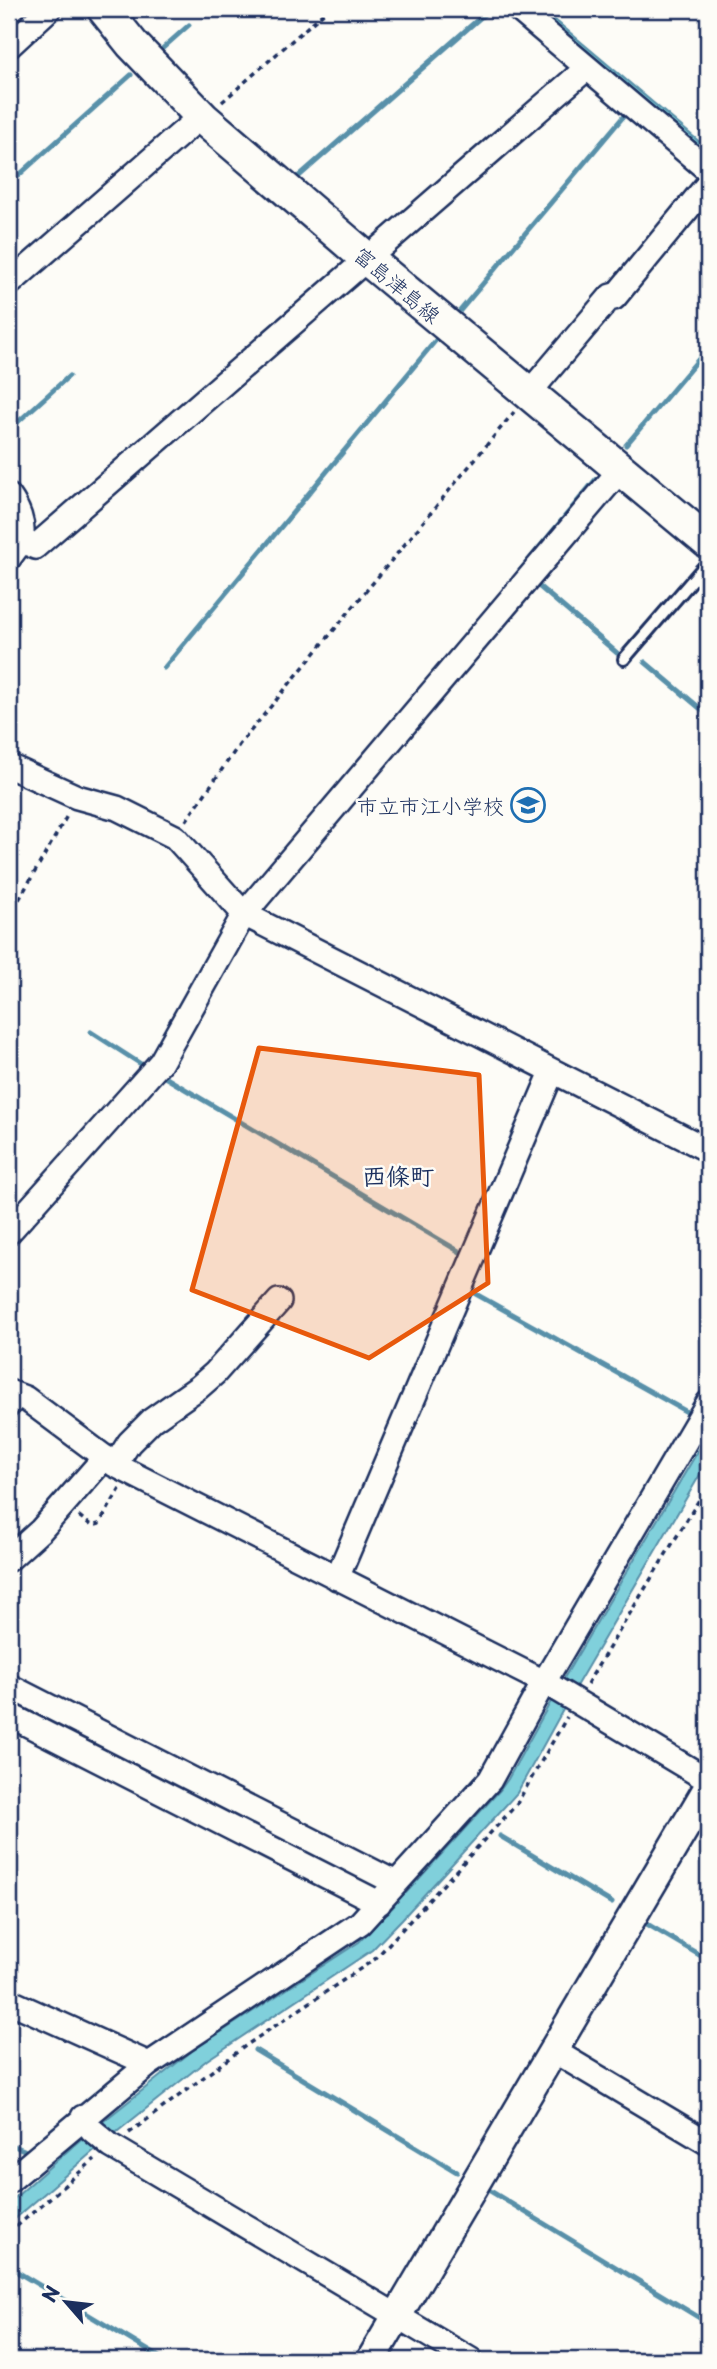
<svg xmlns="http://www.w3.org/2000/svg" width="717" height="2369" font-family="'Playpen Sans','Klee One',sans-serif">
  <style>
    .water { fill: #80d0db; stroke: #5890a9; stroke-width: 2 }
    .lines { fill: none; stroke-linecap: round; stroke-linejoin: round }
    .stream { stroke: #5890a9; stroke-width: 5 }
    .service-casing { stroke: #1b2f5e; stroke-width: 16 }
    .minor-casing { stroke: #1b2f5e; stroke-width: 28 }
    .tertiary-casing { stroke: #1b2f5e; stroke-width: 33 }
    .secondary-casing { stroke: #1b2f5e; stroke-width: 37 }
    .path { stroke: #1b2f5e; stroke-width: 3.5; stroke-dasharray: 5 5; stroke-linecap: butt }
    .service { stroke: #fdfcf7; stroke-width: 10 }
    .minor { stroke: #fdfcf7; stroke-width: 23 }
    .tertiary { stroke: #fdfcf7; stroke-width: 28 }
    .secondary { stroke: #fdfcf7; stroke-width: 32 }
    .marked { fill: #e8590c; fill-opacity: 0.2; stroke: #e8590c; stroke-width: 5; stroke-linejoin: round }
    .labels { text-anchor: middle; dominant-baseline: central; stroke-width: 5; stroke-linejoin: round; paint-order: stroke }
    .street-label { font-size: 21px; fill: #1b2f5e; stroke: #fdfcf7 }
    .poi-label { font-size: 21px; fill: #1b2f5e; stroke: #fdfcf7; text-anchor: end }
    .quarter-label { font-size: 24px; font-weight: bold; fill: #1b2f5e; stroke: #fdfcf7 }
  </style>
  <rect width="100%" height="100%" fill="#fdfcf7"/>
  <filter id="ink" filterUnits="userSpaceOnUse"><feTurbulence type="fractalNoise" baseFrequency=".0143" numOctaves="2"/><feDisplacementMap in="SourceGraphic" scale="14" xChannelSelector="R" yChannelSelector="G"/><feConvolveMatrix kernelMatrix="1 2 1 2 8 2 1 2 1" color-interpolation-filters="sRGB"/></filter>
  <g filter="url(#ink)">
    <path class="water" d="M 527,9 L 542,9 L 708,149 L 708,161 Z
      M 708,1434 L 708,1461 L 575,1688 L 517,1793 L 402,1919 L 372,1950 L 207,2060 L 98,2147 L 9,2224 L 9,2203 L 81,2139 L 192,2051 L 359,1942 L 394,1906 L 9,1708 L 9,1692 L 379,1881 L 406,1893 L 500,1790 L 508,1779 L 561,1683 Z"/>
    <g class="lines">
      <path class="stream" d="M 163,48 L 189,25
        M 298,177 L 490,9
        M 9,184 L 131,75
        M 459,312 L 628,111
        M 9,430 L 69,376
        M 626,445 L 708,348
        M 516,580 L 518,573 L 596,479
        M 535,583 L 617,653
        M 645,662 L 708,715
        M 164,668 L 436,340
        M 91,1032 L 147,1068
        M 163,1076 L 467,1256
        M 465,1288 L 687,1412
        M 500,1836 L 612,1903
        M 647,1924 L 708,1960
        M 255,2050 L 457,2172
        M 9,2144 L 24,2150
        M 487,2189 L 708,2323
        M 9,2267 L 164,2360"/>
      <g class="service-casing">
        <path id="service" d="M 624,659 L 708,562
          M 9,1413 L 25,1398"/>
      </g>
      <g class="minor-casing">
        <path id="minor" d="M 518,9 L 708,170
          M 9,46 L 49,9
          M 9,284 L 201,116
          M 529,393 L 611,296 L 614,298 L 708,184
          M 9,496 C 17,507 25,524 21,539 C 20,545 13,552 9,558
          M 21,540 L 35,547 L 587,68
          M 9,766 L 77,797 L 117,808 L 175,837 L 244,914 L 708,1150
          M 9,1232 L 161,1062 L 244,914 L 621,469
          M 9,1392 L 25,1398 L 115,1465 L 544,1682 L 708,1780
          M 115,1465 L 129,1443 L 152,1420 L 199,1387 L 215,1373 L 279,1301
          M 9,1559 L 41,1530 L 105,1457
          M 337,1578 L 552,1072
          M 9,1686 L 396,1883
          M 9,1715 L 379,1903
          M 9,2001 L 149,2064
          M 554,2051 L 708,2143
          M 83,2117 L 92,2130 L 111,2146 L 471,2360
          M 9,2181 L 149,2064 L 360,1923 L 490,1780 L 544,1682 L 708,1403"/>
      </g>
      <g class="tertiary-casing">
        <path id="tertiary" d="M 371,2360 L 708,1788"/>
      </g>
      <g class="secondary-casing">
        <path id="secondary" d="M 104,9 L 132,44 L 204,119 L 366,258 L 708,542"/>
      </g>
      <path class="path" d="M 222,102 L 328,9
        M 704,604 L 708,600
        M 186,821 L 239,745 L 514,412
        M 9,917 L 68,814
        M 79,1516 L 92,1526 L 99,1524 L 120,1489
        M 587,1684 L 708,1485
        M 129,2133 L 248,2044 L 375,1959 L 516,1805 L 567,1717
        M 9,2233 L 95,2159"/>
      <use href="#service" class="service"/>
      <use href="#minor" class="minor"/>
      <use href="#tertiary" class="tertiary"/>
      <use href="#secondary" class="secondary"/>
    </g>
  </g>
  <path class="marked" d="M 259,1048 L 479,1075 L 488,1283 L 369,1358 L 192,1290 Z"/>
  <defs>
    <g id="school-ring" transform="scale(1.75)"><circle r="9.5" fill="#fdfcf7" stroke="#1f6fb2" stroke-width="1.5"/><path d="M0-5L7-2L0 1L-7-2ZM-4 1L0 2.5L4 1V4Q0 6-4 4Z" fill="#1f6fb2"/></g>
  </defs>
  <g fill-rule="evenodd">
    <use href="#school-ring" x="528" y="805"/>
  </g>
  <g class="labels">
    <g class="street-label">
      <text transform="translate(398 284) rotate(40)">富島津島線</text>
    </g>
    <g class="poi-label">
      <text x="504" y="805">市立市江小学校</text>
    </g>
    <g class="quarter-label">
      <text x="398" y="1175">西條町</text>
    </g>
  </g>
  <rect width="717" height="2369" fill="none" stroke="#fdfcf7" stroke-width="35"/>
  <rect x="18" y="18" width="682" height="2334" fill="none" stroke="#1b2f5e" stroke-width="2.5" filter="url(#ink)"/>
  <g transform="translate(66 2302) rotate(298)" stroke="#fdfcf7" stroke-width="5" paint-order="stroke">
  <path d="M0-5L12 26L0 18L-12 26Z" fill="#1b2f5e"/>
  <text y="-10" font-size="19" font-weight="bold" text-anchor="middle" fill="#1b2f5e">N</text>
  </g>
</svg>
